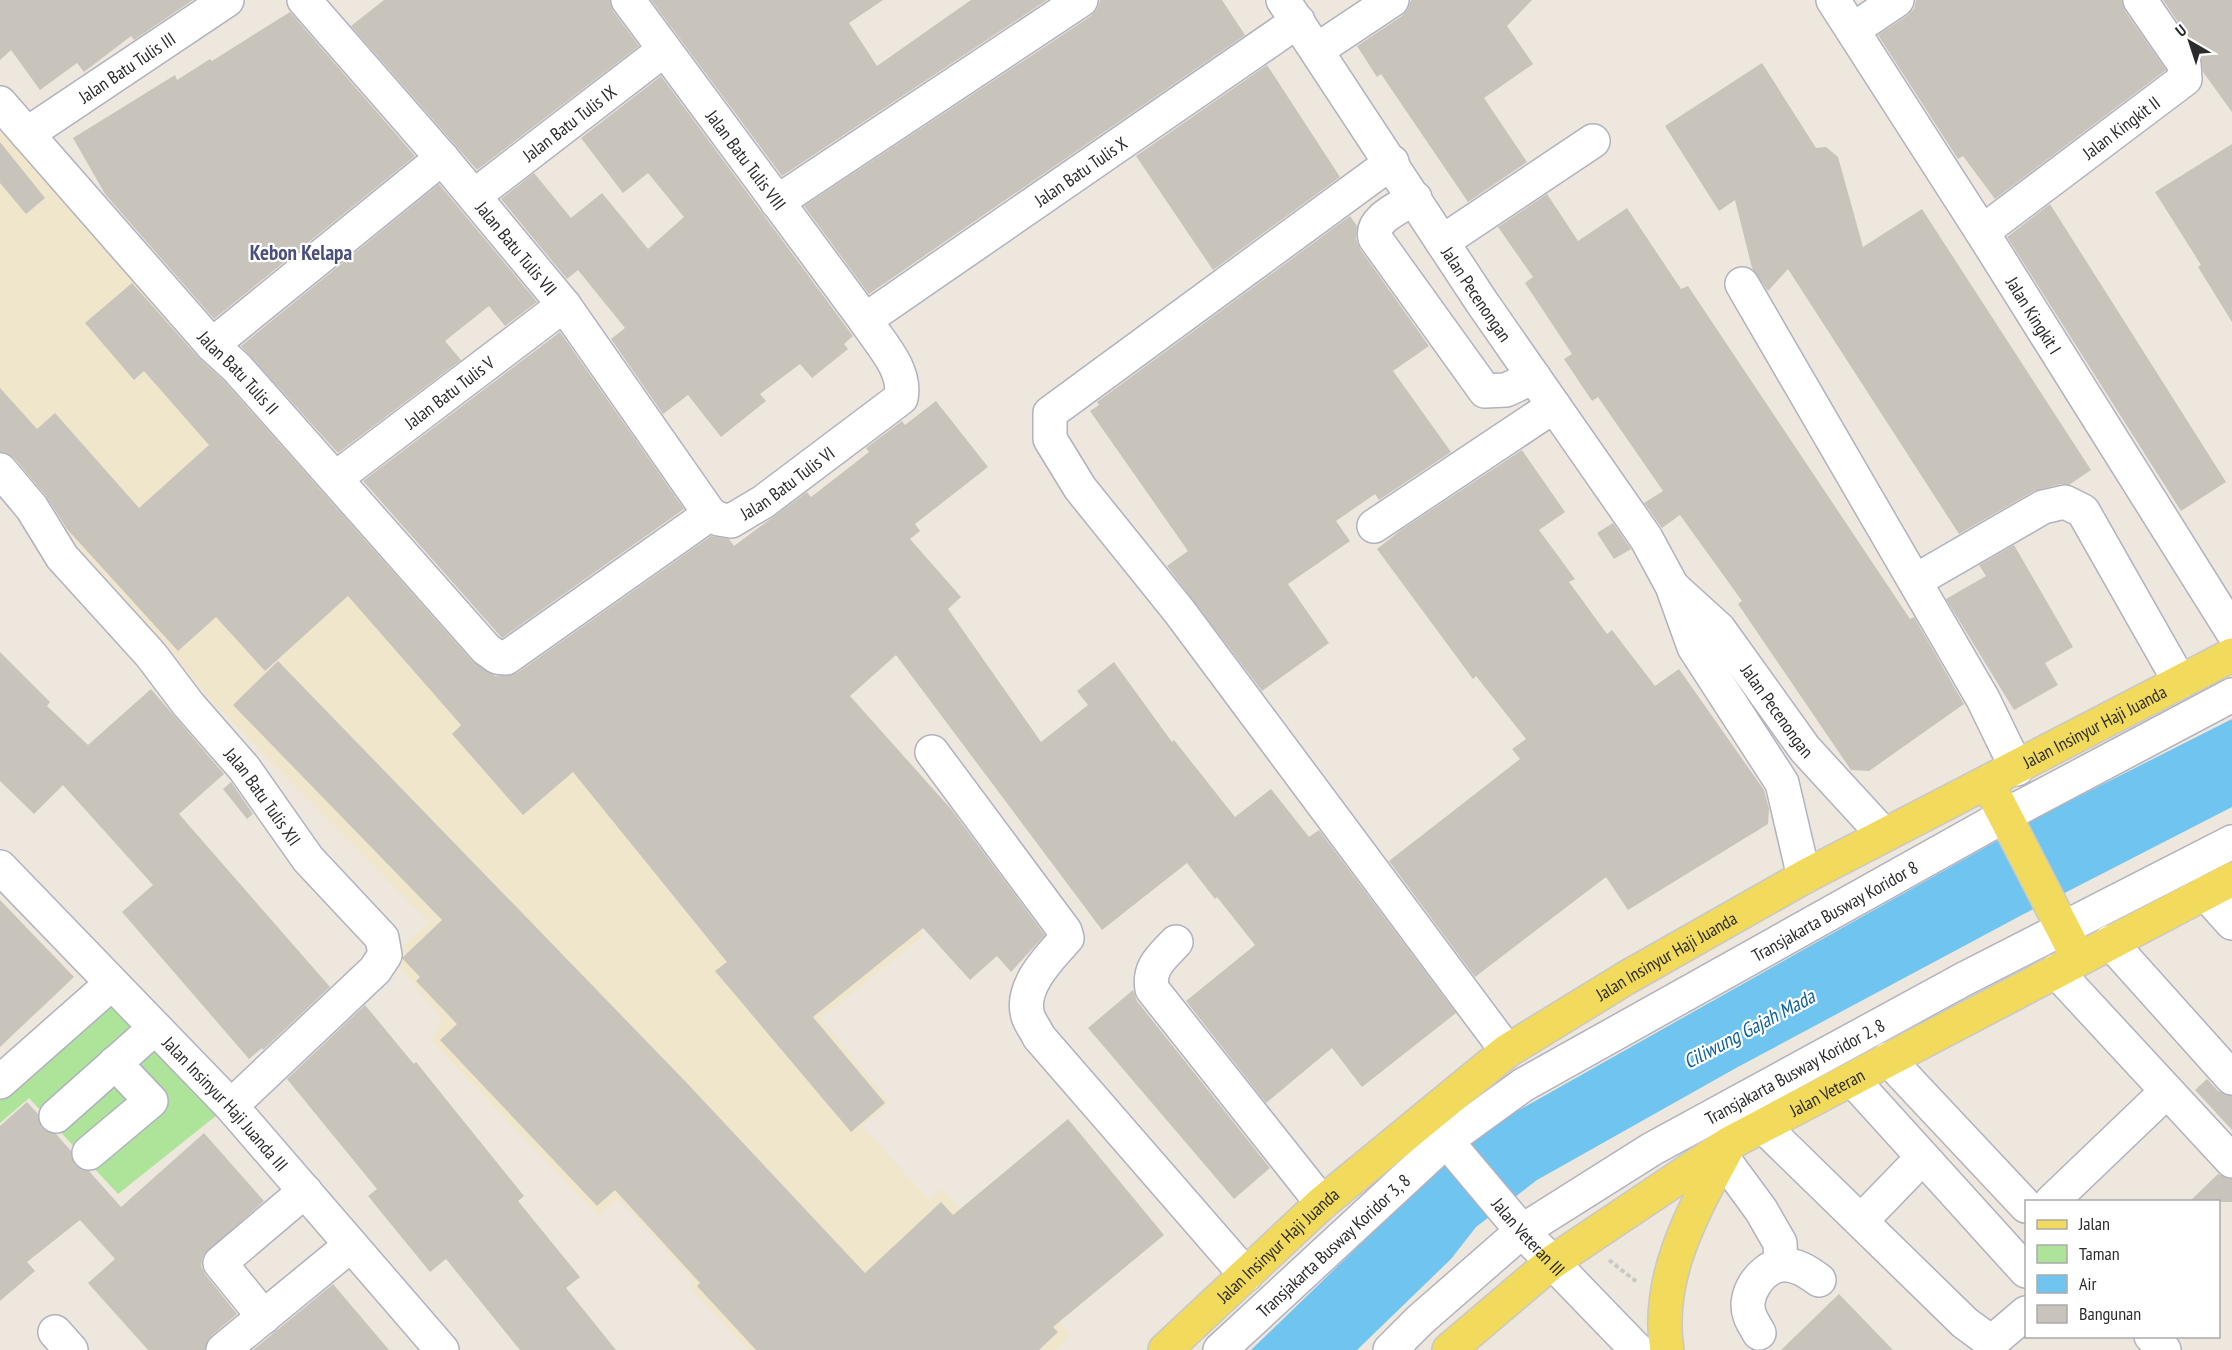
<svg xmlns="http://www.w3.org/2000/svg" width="2232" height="1350" font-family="'PT Sans Narrow',sans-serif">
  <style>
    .education { fill: #efe6cc }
    .green { fill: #ade499 }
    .water { fill: #6fc5f0 }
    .building { fill: #c8c4bc }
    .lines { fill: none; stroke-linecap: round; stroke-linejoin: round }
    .minor-casing { stroke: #b1b2bf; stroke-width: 36 }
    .major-casing { stroke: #c8c8c8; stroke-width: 36 }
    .path { stroke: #c8c8c8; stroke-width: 4; stroke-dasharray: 4.5 3; stroke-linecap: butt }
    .minor { stroke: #fff; stroke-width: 33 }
    .major { stroke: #f2da5c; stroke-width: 33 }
    .labels { text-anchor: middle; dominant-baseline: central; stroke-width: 4.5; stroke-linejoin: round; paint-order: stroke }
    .street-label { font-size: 18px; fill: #2b2b2b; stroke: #fff }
    .water-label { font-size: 20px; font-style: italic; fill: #0c619e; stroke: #fff }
    .quarter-label { font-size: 21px; font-weight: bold; fill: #4a507c; stroke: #fff }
  </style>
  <rect width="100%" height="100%" fill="#ede7dd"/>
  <path class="education" d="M 0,131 L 192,333 L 502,673 L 532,662 L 620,769 L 858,857 L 924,935 L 820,1019 L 890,1103 L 862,1126 L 929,1200 L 942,1189 L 1071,1335 L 1055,1350 L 749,1350 L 691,1289 L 691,1278 L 618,1198 L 599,1216 L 431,1041 L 442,1018 L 394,961 L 400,949 L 429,922 L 213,703 L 163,641 L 0,460 Z"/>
  <path class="green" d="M 116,987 L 227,1107 L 118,1194 L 29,1098 L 0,1123 L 0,1086 Z"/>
  <path class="water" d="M 2232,719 L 2232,807 L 2020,916 L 1736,1068 L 1537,1180 L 1476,1227 L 1451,1259 L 1357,1350 L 1251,1350 L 1430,1177 L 1496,1123 L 2048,812 Z"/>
  <path class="building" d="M 0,0 L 193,0 L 134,40 L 131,36 L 84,72 L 77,63 L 40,90 L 11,50 L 0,60 Z
    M 384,0 L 610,0 L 613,11 L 639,46 L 477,170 L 351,26 Z
    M 651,0 L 883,0 L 849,23 L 877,66 L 971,0 L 1047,0 L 782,176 Z
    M 1100,0 L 1222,0 L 1245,35 L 869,294 L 804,206 L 1091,16 L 1097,9 Z
    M 1411,0 L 1532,0 L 1507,26 L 1533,64 L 1484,98 L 1527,162 L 1468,202 L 1381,74 L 1377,77 L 1357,46 L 1402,16 L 1408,9 Z
    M 1916,0 L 2122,0 L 2125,11 L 2166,70 L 1995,199 L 1963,156 L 1958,159 L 1878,35 L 1908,15 L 1914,9 Z
    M 2163,0 L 2232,0 L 2232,112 L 2203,72 L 2199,53 Z
    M 290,12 L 415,156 L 214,319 L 105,194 L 73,138 L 175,75 L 177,80 L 210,59 L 212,61 Z
    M 1762,63 L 1816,148 L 1826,147 L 1838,157 L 1863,247 L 1922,209 L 2091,470 L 2069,485 L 2061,484 L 2034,491 L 1959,534 L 1788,269 L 1768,291 L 1752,268 L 1735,200 L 1719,211 L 1665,126 Z
    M 1267,65 L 1340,177 L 1213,270 L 1136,156 Z
    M 661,76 L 853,336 L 844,344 L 848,349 L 812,378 L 800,364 L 760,394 L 766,401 L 721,437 L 688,395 L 663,414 L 611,339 L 625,328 L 578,270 L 567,279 L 501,199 L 534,173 L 571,218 L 602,193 L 648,249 L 684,217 L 648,173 L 623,193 L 581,138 Z
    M 0,142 L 45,198 L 26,214 L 0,183 Z
    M 2232,144 L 2232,322 L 2198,267 L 2201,265 L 2155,192 Z
    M 439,184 L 537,302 L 505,326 L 489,306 L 445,341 L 461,360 L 338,453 L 241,346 Z
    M 1547,194 L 1578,241 L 1627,208 L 1681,289 L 1688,286 L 1910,619 L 1914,617 L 1964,704 L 1869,771 L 1851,770 L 1738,604 L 1742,601 L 1680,515 L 1662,528 L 1644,503 L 1663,491 L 1598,397 L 1592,401 L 1564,359 L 1572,354 L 1525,283 L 1533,277 L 1498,227 Z
    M 2050,204 L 2226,482 L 2181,511 L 2007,237 Z
    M 1350,216 L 1357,226 L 1356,239 L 1360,249 L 1429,346 L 1393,371 L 1451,452 L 1379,500 L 1375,494 L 1336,521 L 1350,541 L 1288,584 L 1329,643 L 1262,691 L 1167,566 L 1188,551 L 1090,411 L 1099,405 L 1097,402 Z
    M 132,283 L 198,357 L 224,381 L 472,661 L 495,676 L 517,673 L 711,536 L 729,539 L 734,546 L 807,492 L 811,497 L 869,452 L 866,448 L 902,421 L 905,425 L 936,401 L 988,467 L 915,524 L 920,531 L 910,539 L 961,597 L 948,609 L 1041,742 L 1088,705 L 1077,691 L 1114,662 L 1172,742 L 1174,740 L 1235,817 L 1271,789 L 1309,837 L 1319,830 L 1456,1013 L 1362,1087 L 1332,1048 L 1266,1103 L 1186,1001 L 1255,945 L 1217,897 L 1215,899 L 1187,863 L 1102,930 L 896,655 L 850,696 L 951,809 L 1045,935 L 1011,972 L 997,956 L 970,980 L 923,928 L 813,1017 L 885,1103 L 851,1132 L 715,971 L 727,962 L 573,772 L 523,815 L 452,734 L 461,725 L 348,596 L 265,671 L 216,617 L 178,651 L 67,529 L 46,496 L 14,458 L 0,452 L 0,388 L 37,429 L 55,413 L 139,508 L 209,445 L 144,371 L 134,380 L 85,323 Z
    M 560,332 L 684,509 L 502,638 L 363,481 Z
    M 1522,450 L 1565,512 L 1539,530 L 1575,579 L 1569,582 L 1607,634 L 1612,630 L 1655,686 L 1679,669 L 1764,790 L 1769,809 L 1768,824 L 1628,910 L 1606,877 L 1475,977 L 1389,861 L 1520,759 L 1512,749 L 1526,739 L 1476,676 L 1473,679 L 1377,549 L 1401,530 Z
    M 1613,523 L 1631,549 L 1614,559 L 1597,533 Z
    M 2014,545 L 2073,647 L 2045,663 L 2058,685 L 2014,710 L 1946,599 L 1986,576 L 1979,565 Z
    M 0,652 L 50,702 L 47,706 L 88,745 L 151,689 L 224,774 L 179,814 L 330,987 L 263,1050 L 262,1048 L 249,1059 L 122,912 L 153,885 L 63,785 L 34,814 L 0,781 Z
    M 278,661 L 684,1080 L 865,1273 L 941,1202 L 953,1215 L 1068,1119 L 1164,1235 L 1053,1327 L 1058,1332 L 1039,1350 L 756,1350 L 697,1286 L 700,1283 L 615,1190 L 597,1206 L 440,1040 L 457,1024 L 416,981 L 420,977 L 402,958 L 442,920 L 233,705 Z
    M 231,782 L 253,814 L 247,819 L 223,789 Z
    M 0,900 L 74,977 L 0,1047 Z
    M 1133,990 L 1137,1001 L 1270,1168 L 1234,1199 L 1088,1028 Z
    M 365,1005 L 408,1057 L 414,1064 L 416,1062 L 524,1196 L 518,1201 L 580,1277 L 566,1288 L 616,1350 L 520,1350 L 446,1259 L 430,1272 L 368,1196 L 377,1189 L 287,1079 Z
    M 2207,1079 L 2218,1091 L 2232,1096 L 2232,1130 L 2195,1090 Z
    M 27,1102 L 38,1114 L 42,1128 L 56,1134 L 71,1151 L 75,1165 L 89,1171 L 121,1207 L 204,1133 L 264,1201 L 203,1256 L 201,1266 L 205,1274 L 237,1314 L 211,1336 L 205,1350 L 148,1350 L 88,1283 L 115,1259 L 80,1220 L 27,1262 L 35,1271 L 0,1301 L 0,1126 Z
    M 2218,1174 L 2232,1179 L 2232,1202 L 2189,1202 Z
    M 333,1284 L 389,1350 L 253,1350 L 276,1331 Z
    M 1839,1294 L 1893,1350 L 1781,1350 Z"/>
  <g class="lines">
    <g class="minor-casing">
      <g id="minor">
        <path id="s1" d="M 304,0 L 442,158 L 564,305 L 710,514"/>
        <path id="s2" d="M 1283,0 L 1481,301 L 1646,538 L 1672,586 L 1694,647 L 1782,783 L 1804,877"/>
        <path id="s3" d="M 1833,0 L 1982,232 L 2232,631"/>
        <path d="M 1854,29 L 1897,0"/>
        <path d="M 1317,50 L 1392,0"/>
        <path id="s4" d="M 0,103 L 212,345 L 237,368 L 486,649 L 497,657 L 506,658 L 710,514 L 719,519 L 731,521 L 763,502 L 901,398 C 907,370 880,343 865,320 L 628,0"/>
        <path id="s5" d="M 27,134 L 227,0"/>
        <path d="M 1392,162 L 1050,413 L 1050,439 L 1080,488 L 1179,611 L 1507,1051"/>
        <path id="s6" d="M 474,196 L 664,50"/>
        <path d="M 1415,198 C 1401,207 1370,219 1375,238 L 1485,391 L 1506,390 L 1534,377"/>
        <path d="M 777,202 L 1081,0"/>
        <path id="s7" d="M 1982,232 L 2185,79 L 2184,64 L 2140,0"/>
        <path d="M 1442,242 L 1593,141"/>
        <path d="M 1742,284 L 1983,699 L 2017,769"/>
        <path id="s8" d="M 865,320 L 1298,21"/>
        <path d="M 212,345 L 442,158"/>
        <path id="s9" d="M 0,470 L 32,508 L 62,557 L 151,655 L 188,704 L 244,768 L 308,859 L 382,938 L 385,955 L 375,970 L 231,1106"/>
        <path id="s10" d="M 336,478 L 564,305"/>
        <path d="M 1374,526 L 1554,406"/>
        <path d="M 1915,581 L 2043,507 L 2065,502 L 2083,511 L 2180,682"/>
        <path id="s11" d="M 1675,589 L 1719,629 L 1805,749 L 1884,835"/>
        <path d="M 932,752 L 1065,931 L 1067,938 C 1050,957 1019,987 1028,1016 C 1030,1023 1036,1030 1039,1037 L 1246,1275"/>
        <path id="s12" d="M 0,867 L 231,1106 L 442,1350"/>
        <path d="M 2205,893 L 2232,923"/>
        <path d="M 1176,942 C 1162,957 1148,967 1152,989 L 1322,1203"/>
        <path d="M 2110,942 L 2232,1078"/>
        <path d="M 2056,971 L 2232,1161"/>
        <path d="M 1888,1059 L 2026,1206"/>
        <path d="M 1852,1079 L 2026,1271"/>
        <path d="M 0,1082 L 111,984"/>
        <path d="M 56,1116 L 155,1028"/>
        <path id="s13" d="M 1433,1125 L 1522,1231 L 1637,1350"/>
        <path d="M 1763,1126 L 1965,1323 L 1987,1339 L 1999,1336 L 2026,1313"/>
        <path d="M 89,1153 L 151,1101 L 115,1063"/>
        <path d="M 1722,1157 L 1761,1210 L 1780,1243 L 1781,1265"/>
        <path d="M 2051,1202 L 2167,1091"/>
        <path d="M 1862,1220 L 1922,1158"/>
        <path d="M 264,1317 L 220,1263 L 305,1191"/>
        <path d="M 55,1332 L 71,1350"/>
        <path d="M 1759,1333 C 1756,1327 1752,1322 1750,1316 C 1742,1296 1760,1269 1780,1265 C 1795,1263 1808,1272 1819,1280"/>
        <path d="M 2151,1336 L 2164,1350"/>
        <path d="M 223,1350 L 351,1245"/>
        <path id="s14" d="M 1220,1350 L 1446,1141 L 1523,1085 L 2006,815 L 2232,695"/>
        <path id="s15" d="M 1390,1350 L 1420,1320 L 1522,1231 L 1652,1149 L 1964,979 L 2232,842"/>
      </g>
    </g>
    <g class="major-casing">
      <g id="major">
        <path d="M 1988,783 L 2078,958"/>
        <path id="s16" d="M 1165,1350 L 1322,1203 L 1507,1051 L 1626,978 L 1804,877 L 2232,655"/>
        <path id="s17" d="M 1449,1350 L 1551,1263 L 1730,1143 L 2232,879"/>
        <path d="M 1667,1350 C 1655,1276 1695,1208 1729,1145"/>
      </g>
    </g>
    <path class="path" d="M 1609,1260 L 1638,1283"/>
    <use href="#minor" class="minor"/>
    <use href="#major" class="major"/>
  </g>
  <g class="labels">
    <g class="street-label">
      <text stroke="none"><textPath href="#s5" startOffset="120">Jalan Batu Tulis III</textPath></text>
      <text stroke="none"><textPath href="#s6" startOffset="120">Jalan Batu Tulis IX</textPath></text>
      <text stroke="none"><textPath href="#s7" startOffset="174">Jalan Kingkit II</textPath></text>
      <text transform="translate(746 160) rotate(53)">Jalan Batu Tulis VIII</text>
      <text stroke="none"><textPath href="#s8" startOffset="262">Jalan Batu Tulis X</textPath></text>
      <text stroke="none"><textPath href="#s1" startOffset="327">Jalan Batu Tulis VII</textPath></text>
      <text stroke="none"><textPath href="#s2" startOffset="352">Jalan Pecenongan</textPath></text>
      <text stroke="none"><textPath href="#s3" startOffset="374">Jalan Kingkit I</textPath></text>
      <text stroke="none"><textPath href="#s4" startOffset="360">Jalan Batu Tulis II</textPath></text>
      <text stroke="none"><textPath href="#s10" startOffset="142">Jalan Batu Tulis V</textPath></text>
      <text stroke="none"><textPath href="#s4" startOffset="1094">Jalan Batu Tulis VI</textPath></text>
      <text stroke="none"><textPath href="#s11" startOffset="160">Jalan Pecenongan</textPath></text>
      <text stroke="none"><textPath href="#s16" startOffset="1126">Jalan Insinyur Haji Juanda</textPath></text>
      <text stroke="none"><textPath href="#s9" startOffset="420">Jalan Batu Tulis XII</textPath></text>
      <text stroke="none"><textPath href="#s14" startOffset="760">Transjakarta Busway Koridor 8</textPath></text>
      <text stroke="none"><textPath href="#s16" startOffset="640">Jalan Insinyur Haji Juanda</textPath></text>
      <text stroke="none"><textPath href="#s15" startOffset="494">Transjakarta Busway Koridor 2, 8</textPath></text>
      <text stroke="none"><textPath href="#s17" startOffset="459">Jalan Veteran</textPath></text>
      <text stroke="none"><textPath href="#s12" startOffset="327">Jalan Insinyur Haji Juanda III</textPath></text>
      <text stroke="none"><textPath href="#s13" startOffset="147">Jalan Veteran III</textPath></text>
      <text stroke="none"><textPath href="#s16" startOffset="154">Jalan Insinyur Haji Juanda</textPath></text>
      <text stroke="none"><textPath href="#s14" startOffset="154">Transjakarta Busway Koridor 3, 8</textPath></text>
    </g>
    <g class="water-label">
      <text transform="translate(1749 1029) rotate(-28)">Ciliwung Gajah Mada</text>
    </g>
    <g class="quarter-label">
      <text x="301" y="252">Kebon Kelapa</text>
    </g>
  </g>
  <rect x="2025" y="1200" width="195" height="138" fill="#ffffff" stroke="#aaaaaa" stroke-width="1.5"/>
  <rect x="2037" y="1220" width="30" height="9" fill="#f2da5c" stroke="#aaaaaa" stroke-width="1.5"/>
  <text x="2079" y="1230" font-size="18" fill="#2b2b2b">Jalan</text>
  <rect x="2037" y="1245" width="30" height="18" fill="#ade499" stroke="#aaaaaa" stroke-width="1.5"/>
  <text x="2079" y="1260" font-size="18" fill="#2b2b2b">Taman</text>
  <rect x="2037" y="1275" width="30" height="18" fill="#6fc5f0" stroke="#aaaaaa" stroke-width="1.5"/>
  <text x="2079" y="1290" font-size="18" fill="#2b2b2b">Air</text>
  <rect x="2037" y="1305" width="30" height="18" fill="#c8c4bc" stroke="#aaaaaa" stroke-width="1.5"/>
  <text x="2079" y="1320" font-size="18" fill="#2b2b2b">Bangunan</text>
  <g transform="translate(2190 42) rotate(321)" stroke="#ffffff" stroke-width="4.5" paint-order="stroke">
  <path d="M0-4.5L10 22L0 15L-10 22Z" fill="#2b2b2b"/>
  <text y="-9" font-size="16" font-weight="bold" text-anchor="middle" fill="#2b2b2b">U</text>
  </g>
</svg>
